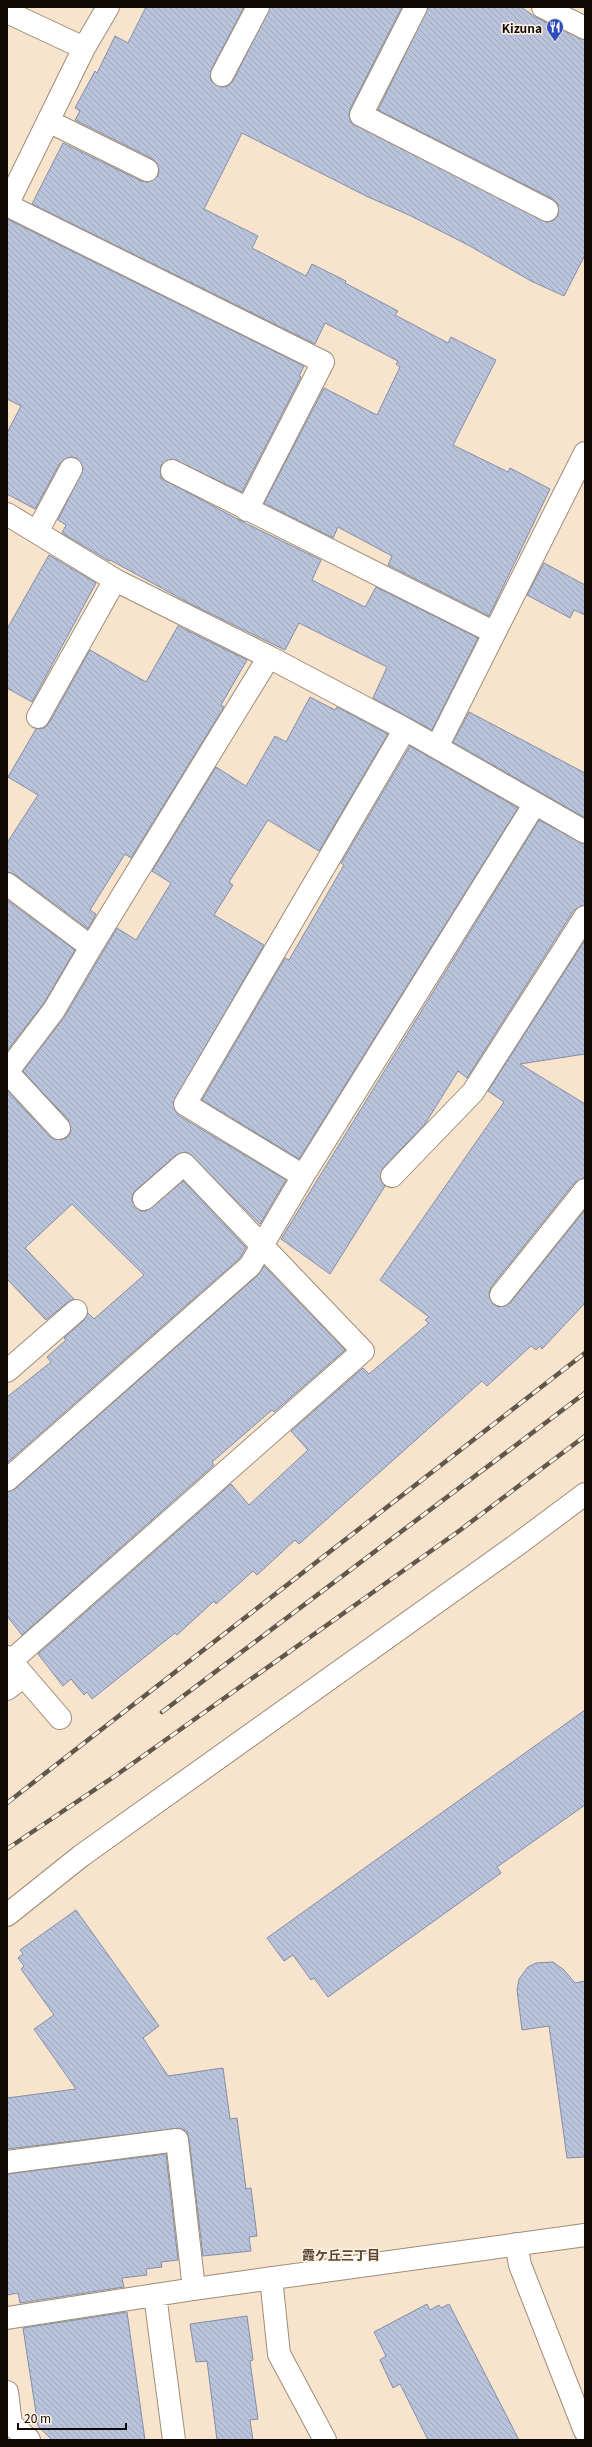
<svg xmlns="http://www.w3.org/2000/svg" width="592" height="2447" font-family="Georgia,'Noto Sans JP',serif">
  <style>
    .building { fill: url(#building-back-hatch); stroke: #848ea5 }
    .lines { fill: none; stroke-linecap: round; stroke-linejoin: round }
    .minor-casing { stroke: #9e8c77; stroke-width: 24 }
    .minor { stroke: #fff; stroke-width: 22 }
    .rail-casing { stroke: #62574b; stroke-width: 4.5 }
    .rail { stroke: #fff3e5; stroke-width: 3; stroke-dasharray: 9; stroke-linecap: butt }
    .labels { text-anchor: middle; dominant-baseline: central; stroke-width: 3; stroke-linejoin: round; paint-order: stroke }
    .poi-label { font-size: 12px; font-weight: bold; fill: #100a04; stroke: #fff3e5; text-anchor: end }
    .neighbourhood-label { font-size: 13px; font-weight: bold; fill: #564633; stroke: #fff3e5 }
  </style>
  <defs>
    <pattern id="building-back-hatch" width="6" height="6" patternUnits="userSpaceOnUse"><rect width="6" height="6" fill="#b9c3dc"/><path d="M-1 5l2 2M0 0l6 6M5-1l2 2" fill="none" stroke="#9ea6bb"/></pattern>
  </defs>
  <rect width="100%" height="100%" fill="#f8e4cd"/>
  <path class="building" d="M 146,7 L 244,7 L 211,70 L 211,81 L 222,87 L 228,86 L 233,81 L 270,7 L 402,7 L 350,109 L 349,116 L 351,122 L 547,222 L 554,220 L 558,215 L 558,204 L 553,199 L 378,110 L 428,7 L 521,7 L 537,18 L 585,40 L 585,255 L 564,296 L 531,281 L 468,245 L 409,215 L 366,196 L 242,133 L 204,209 L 258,236 L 252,248 L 306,276 L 312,264 L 346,281 L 345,283 L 398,311 L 395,315 L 448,343 L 451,337 L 496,360 L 453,445 L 508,472 L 510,468 L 550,489 L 489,616 L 388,565 L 392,556 L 338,527 L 333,538 L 264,503 L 324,388 L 377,415 L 400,367 L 396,364 L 398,361 L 325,323 L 315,344 L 32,204 L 63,143 L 141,181 L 148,182 L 158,176 L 159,169 L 153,159 L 75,120 L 80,111 L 75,108 L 95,71 L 97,73 L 115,36 L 128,43 Z
    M 7,219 L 304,366 L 299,376 L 301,377 L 242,492 L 172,459 L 161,465 L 161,478 L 241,521 L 321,560 L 312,580 L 365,607 L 376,587 L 478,638 L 432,730 L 373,698 L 387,667 L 299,623 L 285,650 L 191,604 L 110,560 L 109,561 L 62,533 L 66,525 L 58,520 L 83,469 L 77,458 L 70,457 L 60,463 L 35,509 L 7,494 L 7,433 L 21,406 L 7,399 Z
    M 49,555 L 96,583 L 32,702 L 7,688 L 7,629 Z
    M 544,563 L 585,585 L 585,615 L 574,610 L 570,618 L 527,595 Z
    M 178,626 L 247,660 L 221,705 L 224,707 L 131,858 L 125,854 L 90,910 L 96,914 L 88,929 L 14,874 L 7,872 L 7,843 L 38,795 L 8,777 L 36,729 L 44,728 L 49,723 L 90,650 L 146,682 Z
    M 310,697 L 335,710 L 337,707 L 388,734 L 319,851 L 268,820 L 229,882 L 233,885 L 214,915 L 264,945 L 173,1103 L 178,1115 L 286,1180 L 260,1224 L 187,1152 L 176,1155 L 136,1190 L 132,1195 L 132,1202 L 140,1211 L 146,1211 L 183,1181 L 246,1247 L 240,1258 L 7,1463 L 7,1397 L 51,1362 L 47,1357 L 66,1340 L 64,1338 L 84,1320 L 88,1313 L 94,1319 L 144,1275 L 72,1204 L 25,1248 L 74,1299 L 68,1302 L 46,1320 L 7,1279 L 7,1090 L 50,1137 L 61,1140 L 68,1137 L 71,1131 L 68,1120 L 23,1071 L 65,1016 L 117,928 L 136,940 L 171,883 L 152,871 L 216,767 L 246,786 L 275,736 L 286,742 Z
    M 469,712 L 585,773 L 585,818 L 453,742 Z
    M 410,746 L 518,808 L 299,1159 L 202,1100 L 285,958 L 289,960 L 344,865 L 341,863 Z
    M 539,820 L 585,844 L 585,905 L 574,910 L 467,1078 L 458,1071 L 425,1124 L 383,1168 L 380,1179 L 385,1186 L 330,1274 L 281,1239 Z
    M 7,900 L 75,950 L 44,1003 L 7,1051 Z
    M 585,940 L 585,1054 L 520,1064 L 585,1104 L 585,1178 L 575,1182 L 491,1287 L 489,1294 L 493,1304 L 499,1307 L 510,1303 L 585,1210 L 585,1303 L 542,1349 L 540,1346 L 536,1350 L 531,1346 L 487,1386 L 482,1381 L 299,1544 L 295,1540 L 257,1575 L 253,1571 L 216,1604 L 214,1601 L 177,1635 L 175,1633 L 92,1699 L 87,1692 L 84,1695 L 71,1679 L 63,1686 L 38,1654 L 231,1484 L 249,1505 L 308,1450 L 291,1431 L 363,1368 L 369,1374 L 429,1323 L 425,1320 L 429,1317 L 380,1280 L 504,1102 L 488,1091 Z
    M 264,1266 L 345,1350 L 274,1412 L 272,1410 L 212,1462 L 214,1465 L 22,1635 L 7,1616 L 7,1492 L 15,1489 L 258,1275 Z
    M 585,1710 L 585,1805 L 497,1867 L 501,1873 L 328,1997 L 314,1978 L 311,1980 L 293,1955 L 284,1961 L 267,1938 Z
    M 76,1910 L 159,2026 L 143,2038 L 168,2076 L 223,2068 L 230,2119 L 237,2118 L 246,2189 L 251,2188 L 257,2236 L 249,2237 L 251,2251 L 203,2256 L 189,2139 L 187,2132 L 181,2128 L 7,2149 L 7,2098 L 76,2089 L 34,2029 L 54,2015 L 21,1969 L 24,1966 L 18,1958 L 23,1954 L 20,1950 Z
    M 553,1962 L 564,1970 L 575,1983 L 585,1981 L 585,2157 L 567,2158 L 549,2026 L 522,2030 L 517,1990 L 519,1979 L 528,1967 L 536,1963 Z
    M 166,2154 L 178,2260 L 161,2262 L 162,2267 L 146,2269 L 147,2275 L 122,2278 L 124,2287 L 20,2303 L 18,2293 L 7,2295 L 7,2174 Z
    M 427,2304 L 430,2310 L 439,2305 L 441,2308 L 449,2304 L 519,2440 L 428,2440 L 400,2384 L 393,2388 L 380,2360 L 386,2356 L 374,2332 Z
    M 127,2312 L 145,2440 L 52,2440 L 38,2426 L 23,2328 Z
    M 247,2316 L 253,2360 L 250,2361 L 258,2419 L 250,2420 L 253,2440 L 217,2440 L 207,2361 L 196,2362 L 190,2324 Z"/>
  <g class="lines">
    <g class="minor-casing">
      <path id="minor" d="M 108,7 L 84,48 L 7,205 L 323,362 L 247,510
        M 416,7 L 361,115 L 547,210
        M 543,7 L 585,28
        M 7,12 L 84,48
        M 222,75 L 258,7
        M 48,121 L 147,170
        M 172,471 L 493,632
        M 7,514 L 115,580 L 269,657 L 405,729 L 585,832
        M 37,532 L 71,469
        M 38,717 L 115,580
        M 405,729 L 185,1104 L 303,1176 L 534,805
        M 437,747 L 585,453
        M 7,884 L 91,947 L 269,657
        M 7,1072 L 54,1010 L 91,947
        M 7,1072 L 59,1128
        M 392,1176 L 473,1092 L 585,917
        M 501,1295 L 585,1190
        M 7,1371 L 76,1311
        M 7,1480 L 250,1266 L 303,1176
        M 7,1657 L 11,1661 L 363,1351 L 184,1164 L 144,1199
        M 11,1661 L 60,1718
        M 7,1689 L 24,1676
        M 7,1915 L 81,1856 L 518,1544 L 585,1494
        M 7,2162 L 177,2140 L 194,2289
        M 516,2244 L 520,2265 L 585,2431
        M 271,2278 L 279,2354 L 325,2440
        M 155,2295 L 174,2440
        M 7,2318 L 194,2289 L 585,2235
        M 7,2392 L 11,2424 L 29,2440"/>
    </g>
    <use href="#minor" class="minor"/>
    <g class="rail-casing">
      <path id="rail" d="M 162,1712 L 585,1393
        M 7,1803 L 585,1353
        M 7,1849 L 115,1776 L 459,1531 L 585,1436"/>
    </g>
    <use href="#rail" class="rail"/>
  </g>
  <defs>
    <g id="restaurant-pin" transform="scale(0.9)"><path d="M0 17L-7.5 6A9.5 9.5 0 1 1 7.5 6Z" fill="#2e4bbc" stroke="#fff3e5"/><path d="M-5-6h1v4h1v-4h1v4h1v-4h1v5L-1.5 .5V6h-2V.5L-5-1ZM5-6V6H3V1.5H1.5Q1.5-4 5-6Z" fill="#fff"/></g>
  </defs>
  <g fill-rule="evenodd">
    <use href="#restaurant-pin" x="555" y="27"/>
  </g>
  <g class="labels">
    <g class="poi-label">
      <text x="542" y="27">Kizuna</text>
    </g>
    <g class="neighbourhood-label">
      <text x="341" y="2254">霞ケ丘三丁目</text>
    </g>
  </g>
  <rect width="592" height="2447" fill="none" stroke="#100a04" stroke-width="16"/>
  <path d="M18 2423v6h108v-6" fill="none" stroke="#100a04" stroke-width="2"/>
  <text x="24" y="2423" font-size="12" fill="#100a04" stroke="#fff3e5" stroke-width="3" paint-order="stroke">20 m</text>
</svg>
